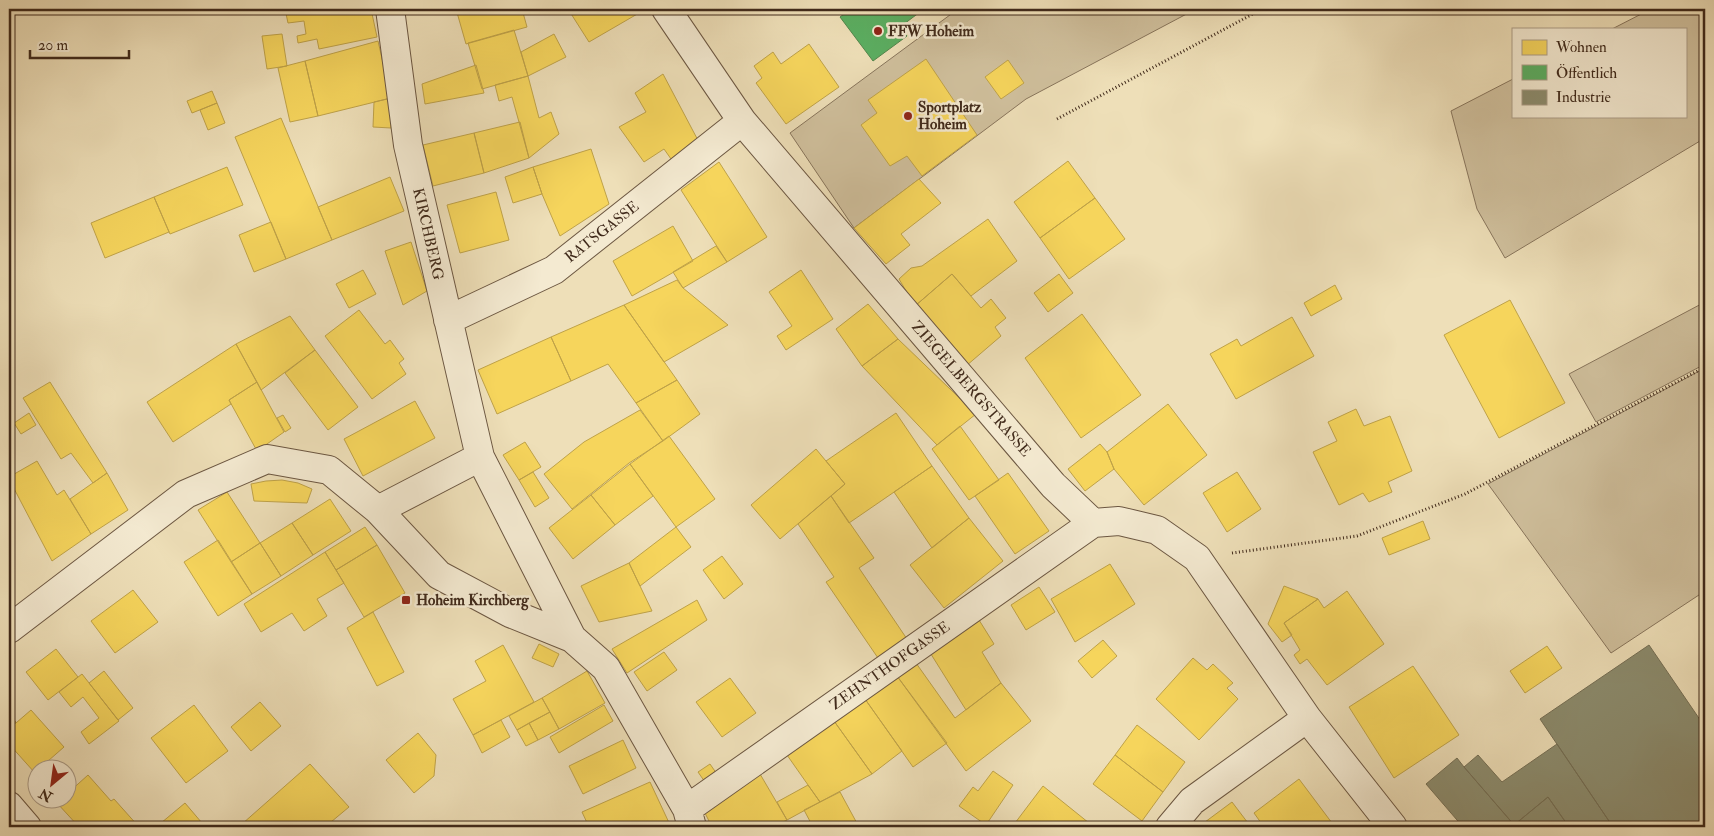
<svg xmlns="http://www.w3.org/2000/svg" width="1714" height="836" font-family="'IM FELL Double Pica',serif">
  <style>
    .green { fill: #d0c09d; stroke: #88755c }
    .homes { fill: #f6d55c; stroke: #bfa248 }
    .public { fill: #5aae61; stroke: #52864c }
    .industry { fill: #8c8c6e; stroke: #756f55 }
    .lines { fill: none; stroke-linecap: round; stroke-linejoin: round }
    .minor-casing { stroke: #6c5742; stroke-width: 30 }
    .path { stroke: #402a1b; stroke-width: 3; stroke-dasharray: 1 2.5; stroke-linecap: butt }
    .minor { stroke: #f4ead1; stroke-width: 28 }
    .poi-dot { fill: #8f2418; stroke: #f4ead1; stroke-width: 2 }
    .labels { text-anchor: middle; dominant-baseline: central; stroke-width: 5; stroke-linejoin: round; paint-order: stroke }
    .poi-label { font-size: 15px; font-weight: bold; fill: #402a1b; stroke: #f4ead1; text-anchor: start }
    .street-label { font-size: 15px; fill: #402a1b; stroke: #f4ead1 }
  </style>
  <rect width="100%" height="100%" fill="#eedfb8"/>
  <filter id="stains"><feTurbulence type="fractalNoise" baseFrequency=".004" numOctaves="4"/><feColorMatrix values="0 0 0 0 .2 0 0 0 0 .09 0 0 0 0 .02 0 0 0 .5 -.17"/></filter>
  <radialGradient id="worn" r=".72"><stop offset=".6" stop-color="#630" stop-opacity="0"/><stop offset="1" stop-color="#630" stop-opacity=".3"/></radialGradient>
  <path class="green" d="M 958,9 L 1196,9 L 1026,99 L 854,228 L 790,133 Z
    M 1651,9 L 1705,9 L 1705,138 L 1505,258 L 1477,209 L 1451,111 L 1513,79 L 1513,116 L 1685,116 L 1685,29 L 1612,29 Z
    M 1705,302 L 1705,364 L 1596,422 L 1569,374 Z
    M 1705,368 L 1705,591 L 1611,653 L 1488,484 Z"/>
  <path class="homes" d="M 285,9 L 371,9 L 377,37 L 319,49 L 317,39 L 298,43 L 297,36 L 306,34 L 304,21 L 288,23 Z
    M 456,9 L 522,9 L 527,27 L 466,44 Z
    M 568,9 L 637,9 L 639,13 L 589,42 Z
    M 514,30 L 528,76 L 482,89 L 468,43 Z
    M 282,34 L 287,66 L 267,69 L 262,36 Z
    M 554,34 L 566,57 L 528,76 L 521,52 Z
    M 378,41 L 391,98 L 318,116 L 305,61 Z
    M 809,44 L 839,87 L 786,124 L 756,83 L 762,78 L 754,66 L 773,52 L 781,64 Z
    M 926,59 L 977,135 L 922,176 L 907,156 L 890,166 L 861,125 L 877,113 L 868,100 Z
    M 1008,60 L 1024,83 L 1001,99 L 985,77 Z
    M 305,61 L 318,116 L 290,122 L 278,68 Z
    M 476,65 L 484,93 L 425,104 L 422,84 Z
    M 663,74 L 701,146 L 676,166 L 664,149 L 644,162 L 619,127 L 646,112 L 635,93 Z
    M 528,76 L 539,118 L 551,112 L 559,134 L 529,158 L 512,97 L 499,101 L 495,85 Z
    M 212,91 L 217,103 L 192,113 L 187,101 Z
    M 391,98 L 391,128 L 373,127 L 374,102 Z
    M 217,103 L 225,123 L 208,130 L 200,110 Z
    M 281,118 L 332,240 L 286,259 L 235,137 Z
    M 520,122 L 529,158 L 484,173 L 474,133 Z
    M 474,133 L 484,173 L 433,186 L 423,145 Z
    M 591,149 L 609,204 L 560,236 L 542,194 L 533,167 Z
    M 1068,161 L 1095,198 L 1040,238 L 1014,202 Z
    M 719,162 L 767,237 L 727,262 L 681,190 Z
    M 227,167 L 243,205 L 170,234 L 154,197 Z
    M 533,167 L 542,194 L 513,203 L 505,177 Z
    M 390,177 L 404,211 L 332,240 L 318,207 Z
    M 919,179 L 941,203 L 901,234 L 910,245 L 886,264 L 854,228 Z
    M 496,192 L 509,240 L 460,253 L 447,205 Z
    M 154,197 L 169,232 L 105,258 L 91,223 Z
    M 1095,198 L 1125,239 L 1069,279 L 1040,238 Z
    M 988,219 L 1017,261 L 971,296 L 952,274 L 915,306 L 899,279 L 911,268 L 922,266 Z
    M 271,222 L 286,259 L 254,272 L 239,235 Z
    M 673,226 L 693,261 L 632,296 L 613,261 Z
    M 411,242 L 427,291 L 403,305 L 385,251 Z
    M 716,246 L 727,262 L 683,288 L 673,272 Z
    M 363,270 L 376,294 L 349,308 L 336,284 Z
    M 801,270 L 833,319 L 786,350 L 777,336 L 792,326 L 769,292 Z
    M 952,274 L 981,308 L 991,299 L 1006,318 L 995,327 L 1001,336 L 966,366 L 915,306 Z
    M 1059,274 L 1073,293 L 1048,312 L 1034,293 Z
    M 677,280 L 683,288 L 728,325 L 664,362 L 624,305 Z
    M 1335,285 L 1342,299 L 1311,316 L 1304,303 Z
    M 1510,300 L 1565,403 L 1499,438 L 1444,335 Z
    M 868,304 L 898,339 L 862,366 L 836,329 Z
    M 624,305 L 677,380 L 636,403 L 608,364 L 571,381 L 551,337 Z
    M 359,310 L 385,344 L 390,340 L 404,359 L 399,363 L 406,374 L 372,399 L 325,336 Z
    M 1082,314 L 1141,395 L 1081,438 L 1025,358 Z
    M 290,316 L 315,350 L 261,390 L 236,344 Z
    M 1292,317 L 1314,356 L 1236,399 L 1210,354 L 1237,339 L 1241,346 Z
    M 551,337 L 571,381 L 497,414 L 478,370 Z
    M 898,339 L 976,414 L 937,445 L 862,366 Z
    M 236,344 L 257,382 L 229,400 L 231,404 L 173,442 L 147,402 Z
    M 315,350 L 358,407 L 328,430 L 285,373 Z
    M 677,380 L 700,414 L 663,441 L 636,403 Z
    M 50,382 L 107,473 L 93,483 L 71,453 L 61,459 L 23,398 Z
    M 257,382 L 284,432 L 257,451 L 229,400 Z
    M 415,401 L 435,438 L 363,476 L 344,439 Z
    M 1168,404 L 1207,455 L 1144,505 L 1114,469 L 1107,452 Z
    M 1356,409 L 1364,426 L 1390,416 L 1412,471 L 1388,482 L 1392,492 L 1369,502 L 1363,493 L 1339,505 L 1313,452 L 1337,441 L 1328,422 Z
    M 640,410 L 663,441 L 629,463 L 572,509 L 544,474 L 584,442 Z
    M 29,413 L 36,425 L 21,434 L 14,423 Z
    M 896,413 L 932,466 L 849,523 L 831,496 L 845,484 L 826,461 Z
    M 283,415 L 291,428 L 285,432 L 277,418 Z
    M 960,426 L 999,480 L 969,500 L 932,449 Z
    M 669,436 L 715,499 L 676,527 L 630,464 Z
    M 525,442 L 541,467 L 519,480 L 503,455 Z
    M 1100,444 L 1107,452 L 1114,469 L 1085,491 L 1068,469 Z
    M 816,449 L 845,484 L 780,539 L 751,505 Z
    M 37,461 L 57,495 L 64,490 L 91,534 L 52,561 L 9,479 L 9,477 Z
    M 630,464 L 653,496 L 615,525 L 591,495 Z
    M 932,466 L 969,518 L 932,548 L 894,492 Z
    M 533,472 L 549,498 L 535,507 L 519,480 Z
    M 1237,472 L 1261,509 L 1227,532 L 1203,493 Z
    M 107,473 L 128,510 L 91,534 L 70,499 Z
    M 1008,473 L 1049,531 L 1015,554 L 975,496 Z
    M 282,480 L 298,483 L 312,489 L 307,503 L 254,501 L 251,484 L 266,481 Z
    M 227,492 L 260,543 L 231,562 L 198,510 Z
    M 591,495 L 615,525 L 573,559 L 549,528 Z
    M 831,496 L 874,558 L 859,568 L 907,639 L 878,658 L 826,582 L 834,577 L 798,524 Z
    M 330,499 L 351,531 L 313,555 L 292,523 Z
    M 969,518 L 1003,561 L 944,608 L 910,565 Z
    M 1423,521 L 1430,539 L 1389,555 L 1382,538 Z
    M 292,523 L 313,555 L 281,576 L 260,543 Z
    M 365,527 L 377,545 L 336,570 L 325,552 Z
    M 676,527 L 691,547 L 640,586 L 629,563 Z
    M 218,540 L 252,594 L 218,616 L 184,562 Z
    M 260,543 L 281,576 L 252,594 L 231,562 Z
    M 377,545 L 405,593 L 364,617 L 336,570 Z
    M 325,552 L 344,583 L 317,599 L 327,616 L 304,631 L 292,613 L 261,632 L 244,604 Z
    M 722,556 L 743,584 L 724,599 L 703,570 Z
    M 629,563 L 652,611 L 599,622 L 581,586 Z
    M 1110,564 L 1135,604 L 1075,642 L 1051,599 Z
    M 1284,586 L 1318,599 L 1284,623 L 1292,635 L 1282,642 L 1268,624 Z
    M 1039,587 L 1055,612 L 1026,630 L 1011,605 Z
    M 133,590 L 158,622 L 115,653 L 91,621 Z
    M 1347,591 L 1384,644 L 1327,685 L 1307,659 L 1300,664 L 1294,655 L 1300,650 L 1284,623 L 1318,599 L 1324,608 Z
    M 697,600 L 707,620 L 627,673 L 612,649 Z
    M 373,612 L 404,672 L 377,686 L 347,628 Z
    M 979,620 L 994,644 L 982,652 L 1001,683 L 966,710 L 929,651 Z
    M 1103,640 L 1117,656 L 1092,678 L 1078,661 Z
    M 539,644 L 559,654 L 553,667 L 532,658 Z
    M 503,645 L 534,702 L 473,735 L 453,699 L 486,681 L 475,661 Z
    M 1547,646 L 1562,668 L 1525,693 L 1510,671 Z
    M 56,649 L 78,677 L 48,700 L 26,672 Z
    M 664,652 L 677,670 L 647,691 L 634,672 Z
    M 1193,658 L 1207,670 L 1213,664 L 1233,683 L 1227,688 L 1238,699 L 1199,740 L 1156,699 Z
    M 916,663 L 955,718 L 1001,683 L 1031,721 L 966,771 L 897,676 Z
    M 1413,666 L 1459,735 L 1394,778 L 1349,707 Z
    M 104,671 L 133,708 L 118,720 L 89,683 Z
    M 587,671 L 605,703 L 559,729 L 542,698 Z
    M 82,674 L 119,721 L 89,744 L 81,732 L 99,718 L 83,697 L 71,707 L 59,692 Z
    M 897,676 L 947,743 L 913,767 L 865,699 Z
    M 730,678 L 756,713 L 722,737 L 696,702 Z
    M 542,698 L 550,712 L 517,730 L 509,716 Z
    M 865,699 L 902,751 L 872,774 L 834,721 Z
    M 260,702 L 281,726 L 251,751 L 231,727 Z
    M 194,705 L 228,751 L 186,783 L 151,738 Z
    M 604,705 L 613,721 L 559,753 L 550,737 Z
    M 31,710 L 64,747 L 40,768 L 38,768 L 35,773 L 9,744 L 9,729 Z
    M 550,712 L 559,729 L 538,740 L 529,723 Z
    M 9,714 L 16,722 L 9,729 Z
    M 501,720 L 510,737 L 482,753 L 473,735 Z
    M 834,721 L 872,774 L 820,802 L 787,755 Z
    M 529,723 L 538,740 L 526,746 L 517,730 Z
    M 1137,725 L 1185,762 L 1163,792 L 1115,755 Z
    M 418,733 L 436,755 L 434,776 L 414,793 L 386,760 Z
    M 623,740 L 636,768 L 583,794 L 569,766 Z
    M 1115,755 L 1163,792 L 1142,821 L 1093,784 Z
    M 310,764 L 349,807 L 325,827 L 245,827 L 242,824 Z
    M 710,764 L 719,777 L 707,785 L 698,772 Z
    M 993,771 L 1013,785 L 986,825 L 959,806 L 973,787 L 978,791 Z
    M 760,774 L 787,820 L 773,827 L 712,827 L 705,813 Z
    M 88,775 L 111,801 L 114,799 L 139,827 L 79,827 L 57,803 L 62,798 L 68,798 L 68,793 Z
    M 1299,779 L 1335,827 L 1264,827 L 1254,813 Z
    M 650,782 L 671,827 L 589,827 L 582,812 Z
    M 808,785 L 820,802 L 787,820 L 777,802 Z
    M 1043,786 L 1094,827 L 1012,827 Z
    M 840,792 L 859,827 L 813,827 L 804,810 Z
    M 1232,802 L 1251,827 L 1205,827 L 1201,825 Z
    M 185,803 L 202,823 L 198,827 L 165,827 L 161,823 Z
    M 873,822 L 876,827 L 863,827 Z"/>
  <path class="public" d="M 851,9 L 924,9 L 900,27 L 907,36 L 873,61 L 840,17 Z"/>
  <path class="industry" d="M 1649,645 L 1705,727 L 1705,827 L 1613,827 L 1540,719 Z
    M 1557,744 L 1613,827 L 1569,827 L 1548,797 L 1514,825 L 1464,767 L 1478,755 L 1502,782 Z
    M 1457,758 L 1464,767 L 1516,827 L 1463,827 L 1426,784 Z
    M 1548,797 L 1569,827 L 1516,827 L 1514,825 Z"/>
  <g class="lines">
    <g class="minor-casing">
      <path id="minor" d="M 390,9 L 408,145 L 480,457 L 572,638
        M 666,9 L 742,121 L 1053,485 L 1093,523 L 1119,521 L 1157,530 L 1197,558 L 1307,718 L 1393,827
        M 448,320 L 554,270 L 742,121
        M 378,510 L 480,457
        M 9,629 L 186,494 L 267,459 L 329,470 L 378,510 L 439,575 L 510,613 L 572,638 L 606,668 L 687,809 L 692,827
        M 9,806 L 27,827
        M 687,809 L 1093,523
        M 1170,827 L 1192,801 L 1307,718"/>
    </g>
    <path class="path" d="M 1057,119 L 1262,9
      M 1232,553 L 1357,536 L 1465,494 L 1705,367"/>
    <use href="#minor" class="minor"/>
  </g>
  <g class="poi-dot">
    <circle cx="878" cy="31" r="5"/>
    <circle cx="908" cy="116" r="5"/>
    <rect x="401" y="595" width="10" height="10" rx="2.5"/>
  </g>
  <g class="labels">
    <g class="poi-label">
      <text x="888" y="31">FFW Hoheim</text>
      <text x="918" y="107">Sportplatz<tspan x="918" dy="17">Hoheim</tspan></text>
      <text x="416" y="600">Hoheim Kirchberg</text>
    </g>
    <g class="street-label">
      <text transform="translate(602 232) rotate(-38)">RATSGASSE</text>
      <text transform="translate(428 234) rotate(77)">KIRCHBERG</text>
      <text transform="translate(971 389) rotate(49)">ZIEGELBERGSTRASSE</text>
      <text transform="translate(890 666) rotate(-35)">ZEHNTHOFGASSE</text>
    </g>
  </g>
  <rect width="1714" height="836" fill="none" stroke="#eedfb8" stroke-width="30"/>
  <rect x="10" y="10" width="1694" height="816" fill="none" stroke="#402a1b" stroke-width="2.5"/>
  <rect x="15" y="15" width="1684" height="806" fill="none" stroke="#402a1b"/>
  <rect x="1512" y="28" width="175" height="90" fill="#f4ead1" stroke="#ac9d88"/>
  <rect x="1522" y="40" width="25" height="15" fill="#f6d55c" stroke="#ac9d88"/>
  <text x="1556" y="52" font-size="15" fill="#402a1b">Wohnen</text>
  <rect x="1522" y="65" width="25" height="15" fill="#5aae61" stroke="#ac9d88"/>
  <text x="1556" y="78" font-size="15" fill="#402a1b">Öffentlich</text>
  <rect x="1522" y="90" width="25" height="15" fill="#8c8c6e" stroke="#ac9d88"/>
  <text x="1556" y="102" font-size="15" fill="#402a1b">Industrie</text>
  <g transform="translate(52 784) rotate(209)"><circle r="24" fill="#f4ead1" stroke="#ac9d88"/>
  <path d="M0-4L9 19L0 12L-9 19Z" fill="#8f2418"/>
  <text y="-8" font-size="14" font-weight="bold" text-anchor="middle" fill="#402a1b">N</text>
  </g>
  <path d="M30 50v8h99v-8" fill="none" stroke="#402a1b" stroke-width="2.5"/>
  <text x="38" y="50" font-size="15" fill="#402a1b" stroke="#f4ead1" stroke-width="4" paint-order="stroke">20 m</text>
  <rect width="100%" height="100%" filter="url(#stains)"/>
  <rect width="100%" height="100%" fill="url(#worn)"/>
</svg>
